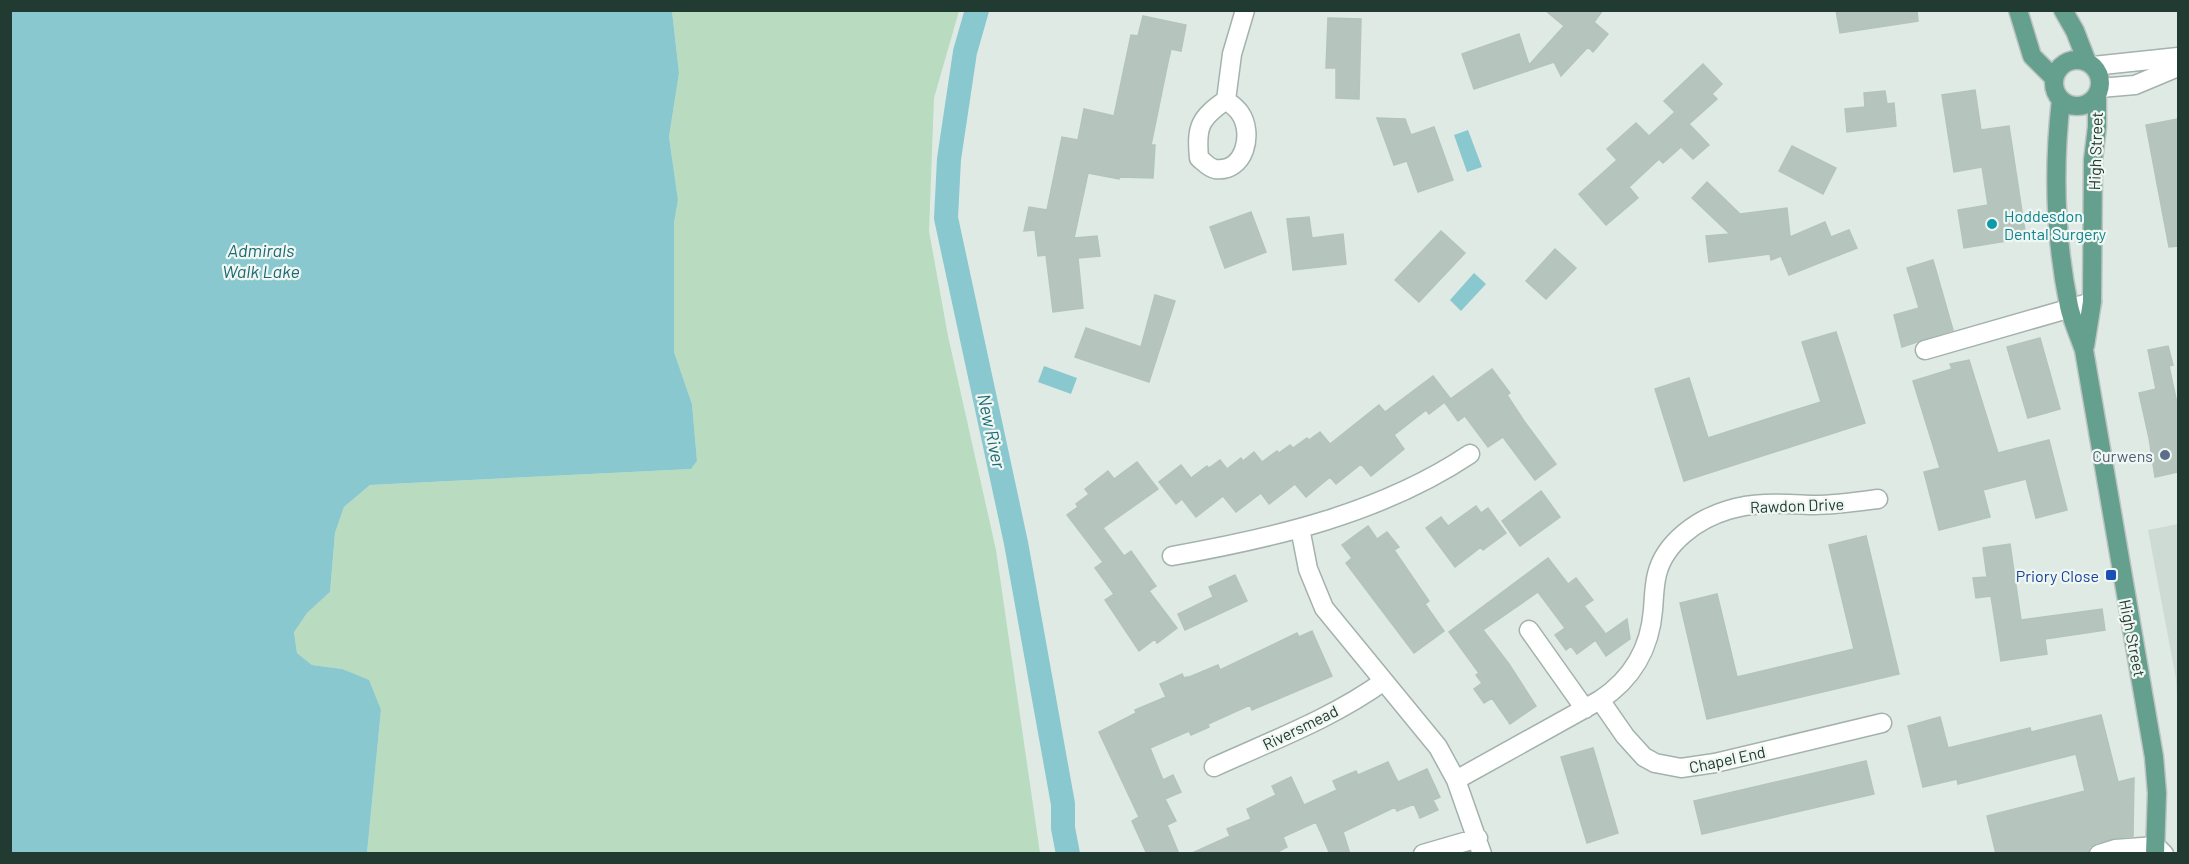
<svg xmlns="http://www.w3.org/2000/svg" width="2189" height="864" font-family="Barlow,sans-serif">
  <style>
    .built { fill: #cedad4 }
    .green { fill: #b9dbc0 }
    .water { fill: #89c8ce }
    .lines { fill: none; stroke-linecap: round; stroke-linejoin: round }
    .canal { stroke: #89c8ce; stroke-width: 24 }
    .building { fill: #b5c5be; stroke: #b2c4bb; stroke-width: 1.5 }
    .minor-casing { stroke: #a3b2ac; stroke-width: 21 }
    .major-casing { stroke: #bcc4c2; stroke-width: 21 }
    .minor { stroke: #fff; stroke-width: 18 }
    .major { stroke: #659f8d; stroke-width: 18 }
    .culture-dot { fill: #0f9aa8; stroke: #f0f7f3; stroke-width: 2 }
    .service-dot { fill: #5c6f8a; stroke: #f0f7f3; stroke-width: 2 }
    .transit-dot { fill: #1a4fb4; stroke: #f0f7f3; stroke-width: 2 }
    .labels { text-anchor: middle; dominant-baseline: central; stroke-width: 4.5; stroke-linejoin: round; paint-order: stroke }
    .street-label { font-size: 16px; fill: #213a32; stroke: #f0f7f3 }
    .culture-label { font-size: 16px; fill: #0d838f; stroke: #f0f7f3; text-anchor: start }
    .service-label { font-size: 16px; fill: #4e5e75; stroke: #f0f7f3; text-anchor: end }
    .transit-label { font-size: 16px; fill: #164399; stroke: #f0f7f3; text-anchor: end }
    .water-label { font-size: 18px; font-style: italic; fill: #1d6a74; stroke: #f0f7f3 }
  </style>
  <rect width="100%" height="100%" fill="#e0eae5"/>
  <path class="built" d="M 2178,524 L 2178,716 L 2176,679 L 2148,530 Z"/>
  <path class="green" d="M 672,11 L 959,11 L 934,98 L 929,231 L 948,336 L 996,550 L 1040,853 L 367,853 L 381,710 L 342,669 L 312,665 L 297,653 L 294,631 L 307,613 L 330,592 L 335,533 L 344,507 L 370,485 L 691,469 L 697,461 L 692,404 L 674,352 L 674,223 L 678,200 L 669,137 L 679,73 Z"/>
  <path class="water" d="M 10,11 L 672,11 L 679,73 L 669,137 L 678,200 L 674,223 L 674,352 L 692,404 L 697,461 L 691,469 L 370,485 L 344,507 L 335,533 L 330,592 L 307,613 L 294,632 L 297,653 L 312,665 L 342,669 L 369,680 L 381,710 L 367,853 L 11,853 Z
    M 1468,130 L 1482,167 L 1467,172 L 1454,135 Z
    M 1474,273 L 1486,284 L 1461,311 L 1450,300 Z
    M 1044,366 L 1077,378 L 1071,394 L 1038,382 Z"/>
  <g class="lines">
    <path class="canal" d="M 977,10 L 965,52 L 949,159 L 946,218 L 1016,543 L 1063,804 L 1063,828 L 1068,854"/>
  </g>
  <path class="building" d="M 1545,10 L 1603,10 L 1594,22 L 1608,34 L 1593,52 L 1588,47 L 1561,76 L 1554,62 L 1474,89 L 1462,54 L 1519,34 L 1529,65 L 1564,26 Z
    M 1836,10 L 1917,10 L 1918,21 L 1840,33 Z
    M 1143,16 L 1186,25 L 1181,51 L 1171,49 L 1168,62 L 1151,145 L 1155,145 L 1153,178 L 1120,177 L 1119,179 L 1088,173 L 1074,238 L 1097,236 L 1100,256 L 1078,258 L 1083,308 L 1053,312 L 1046,255 L 1038,256 L 1035,230 L 1024,231 L 1029,207 L 1047,210 L 1062,137 L 1078,140 L 1084,109 L 1114,116 L 1131,35 L 1138,36 Z
    M 1328,18 L 1361,19 L 1359,99 L 1336,98 L 1336,68 L 1326,68 Z
    M 1703,64 L 1722,84 L 1712,94 L 1717,99 L 1689,124 L 1709,145 L 1693,159 L 1681,147 L 1663,163 L 1659,159 L 1629,187 L 1638,198 L 1606,225 L 1579,194 L 1617,160 L 1607,149 L 1636,123 L 1649,136 L 1675,112 L 1664,101 Z
    M 1975,90 L 1981,130 L 2009,126 L 2026,238 L 1964,248 L 1958,210 L 1988,205 L 1982,167 L 1954,172 L 1942,95 Z
    M 1885,91 L 1887,104 L 1894,103 L 1896,126 L 1847,132 L 1845,109 L 1865,107 L 1864,93 Z
    M 1377,118 L 1405,119 L 1411,135 L 1434,127 L 1453,180 L 1418,192 L 1407,161 L 1394,165 Z
    M 2178,119 L 2178,246 L 2169,247 L 2146,125 Z
    M 1792,146 L 1836,168 L 1823,194 L 1779,171 Z
    M 1707,182 L 1740,214 L 1787,208 L 1790,237 L 1825,222 L 1831,237 L 1849,230 L 1857,248 L 1789,275 L 1781,256 L 1771,260 L 1770,254 L 1709,262 L 1706,236 L 1730,234 L 1692,198 Z
    M 1251,212 L 1266,252 L 1225,268 L 1210,227 Z
    M 1309,217 L 1312,238 L 1343,234 L 1346,264 L 1293,270 L 1287,219 Z
    M 1441,231 L 1465,253 L 1419,302 L 1395,280 Z
    M 1555,249 L 1576,268 L 1546,299 L 1526,281 Z
    M 1933,260 L 1953,330 L 1902,347 L 1894,315 L 1919,308 L 1907,268 Z
    M 1155,295 L 1175,301 L 1149,382 L 1075,357 L 1086,328 L 1141,347 Z
    M 1836,332 L 1865,423 L 1684,481 L 1655,389 L 1689,378 L 1708,438 L 1792,411 L 1821,402 L 1802,342 Z
    M 2040,338 L 2060,409 L 2028,418 L 2007,347 Z
    M 2168,346 L 2173,365 L 2169,366 L 2178,408 L 2178,472 L 2155,477 L 2149,438 L 2139,393 L 2156,389 L 2148,350 Z
    M 1969,360 L 1998,453 L 2049,440 L 2067,510 L 2036,518 L 2026,479 L 1983,490 L 1990,517 L 1939,530 L 1924,472 L 1940,468 L 1913,381 L 1952,369 L 1950,364 Z
    M 1492,369 L 1510,393 L 1507,395 L 1524,421 L 1556,464 L 1535,480 L 1503,437 L 1488,447 L 1465,416 L 1458,421 L 1445,403 Z
    M 1433,376 L 1450,398 L 1429,414 L 1426,410 L 1394,435 L 1404,449 L 1371,476 L 1361,464 L 1336,484 L 1330,477 L 1306,497 L 1295,484 L 1269,504 L 1261,493 L 1236,512 L 1223,496 L 1196,517 L 1182,499 L 1176,504 L 1159,482 L 1181,465 L 1191,478 L 1207,466 L 1209,468 L 1220,460 L 1227,469 L 1241,458 L 1243,461 L 1254,452 L 1262,462 L 1277,451 L 1279,453 L 1290,445 L 1293,448 L 1307,438 L 1309,440 L 1320,432 L 1330,444 L 1379,405 L 1385,412 Z
    M 1137,462 L 1158,489 L 1103,528 L 1124,556 L 1131,551 L 1156,586 L 1149,591 L 1177,628 L 1157,643 L 1155,639 L 1139,651 L 1105,600 L 1114,594 L 1095,568 L 1103,562 L 1067,515 L 1078,507 L 1076,504 L 1089,494 L 1085,489 L 1108,471 L 1114,479 Z
    M 1541,491 L 1560,517 L 1520,546 L 1502,521 Z
    M 1476,506 L 1481,513 L 1488,508 L 1506,533 L 1483,550 L 1481,547 L 1455,567 L 1426,528 L 1441,517 L 1448,526 Z
    M 1368,526 L 1377,539 L 1387,532 L 1399,547 L 1394,550 L 1429,601 L 1425,604 L 1444,631 L 1414,653 L 1346,563 L 1352,558 L 1342,545 Z
    M 1866,536 L 1899,674 L 1707,719 L 1680,603 L 1717,594 L 1737,677 L 1854,649 L 1829,545 Z
    M 2010,544 L 2021,620 L 2102,609 L 2105,630 L 2045,639 L 2047,654 L 2001,661 L 1991,596 L 1976,598 L 1973,578 L 1987,577 L 1983,548 Z
    M 1548,558 L 1568,584 L 1576,578 L 1593,600 L 1584,606 L 1605,633 L 1577,654 L 1571,646 L 1566,650 L 1555,635 L 1565,628 L 1538,592 L 1483,630 L 1509,664 L 1536,706 L 1510,724 L 1492,698 L 1484,703 L 1474,689 L 1482,683 L 1476,675 L 1479,673 L 1449,632 Z
    M 1235,575 L 1247,601 L 1185,630 L 1178,614 L 1213,597 L 1209,587 Z
    M 1627,619 L 1630,639 L 1606,656 L 1596,641 Z
    M 1312,631 L 1332,676 L 1252,710 L 1250,705 L 1208,724 L 1209,727 L 1191,735 L 1189,731 L 1150,748 L 1163,780 L 1173,775 L 1181,792 L 1165,799 L 1176,821 L 1167,825 L 1179,854 L 1147,854 L 1132,821 L 1139,817 L 1099,732 L 1136,713 L 1135,710 L 1166,697 L 1160,684 L 1182,674 L 1184,678 L 1187,677 L 1187,678 L 1218,665 L 1220,670 L 1297,633 L 1299,637 Z
    M 2101,715 L 2118,782 L 2134,778 L 2133,836 L 2114,838 L 2096,843 L 2090,847 L 2088,852 L 2084,854 L 1996,854 L 1987,816 L 2085,791 L 2076,754 L 1958,784 L 1957,779 L 1923,787 L 1908,726 L 1940,717 L 1948,748 L 2030,728 L 2031,732 Z
    M 1593,748 L 1618,833 L 1587,843 L 1561,757 Z
    M 1866,761 L 1874,794 L 1702,834 L 1694,801 Z
    M 1388,762 L 1398,782 L 1427,769 L 1440,797 L 1433,800 L 1438,810 L 1420,818 L 1414,804 L 1397,811 L 1395,807 L 1343,832 L 1350,854 L 1330,854 L 1316,822 L 1283,837 L 1287,847 L 1274,854 L 1190,854 L 1230,836 L 1227,829 L 1251,819 L 1247,809 L 1276,795 L 1272,786 L 1291,777 L 1304,805 L 1337,790 L 1333,781 L 1356,771 L 1358,775 Z"/>
  <g class="lines">
    <g class="minor-casing">
      <path id="minor" d="M 2093,66 L 2178,57
        M 2100,88 L 2135,85 L 2178,67
        M 1226,100 C 1231,104 1237,108 1240,113 C 1254,133 1245,173 1215,169 C 1209,168 1204,162 1199,158 C 1196,126 1200,118 1226,100 L 1232,54 L 1245,10
        M 1925,350 L 2092,302
        M 1300,528 L 1308,569 L 1324,608 L 1438,747 L 1456,780 L 1482,854
        M 1172,556 C 1274,538 1382,513 1470,454
        M 1529,630 L 1585,709
        M 1600,700 L 1625,736 L 1644,757 L 1655,763 L 1681,768 L 1715,763 L 1882,723
        M 1214,767 C 1271,741 1333,718 1384,681
        M 1456,780 L 1600,700 C 1632,679 1650,648 1653,610 C 1654,598 1654,586 1657,574 C 1665,542 1698,519 1728,510 C 1757,501 1785,504 1814,505 C 1836,505 1856,502 1878,499
        M 1423,854 L 1478,838
        M 2099,854 L 2115,849 L 2156,846 L 2164,854"/>
    </g>
    <g class="major-casing">
      <path id="major" d="M 2018,10 L 2032,56 L 2054,78
        M 2063,10 L 2075,31 L 2087,62
        M2054 83a23 23 0 1 1 46 0a23 23 0 1 1-46 0Z
        M 2061,100 C 2053,169 2055,238 2069,306 C 2072,321 2079,335 2084,350 L 2154,757 L 2157,793 L 2155,854
        M 2085,346 L 2092,302 L 2093,160 L 2097,127 L 2097,96"/>
    </g>
    <use href="#minor" class="minor"/>
    <use href="#major" class="major"/>
  </g>
  <circle class="culture-dot" cx="1992" cy="224" r="6"/>
  <circle class="service-dot" cx="2165" cy="455" r="6"/>
  <rect class="transit-dot" x="2105" y="569" width="12" height="12" rx="3"/>
  <g class="labels">
    <g class="street-label">
      <text transform="translate(2095 151) rotate(-88)">High Street</text>
      <text transform="translate(1797 505) rotate(-2)">Rawdon Drive</text>
      <text transform="translate(2133 638) rotate(79)">High Street</text>
      <text transform="translate(1300 727) rotate(-26)">Riversmead</text>
      <text transform="translate(1727 759) rotate(-12)">Chapel End</text>
    </g>
    <g class="culture-label">
      <text x="2004" y="215">Hoddesdon<tspan x="2004" dy="18">Dental Surgery</tspan></text>
    </g>
    <g class="service-label">
      <text x="2153" y="455">Curwens</text>
    </g>
    <g class="transit-label">
      <text x="2099" y="575">Priory Close</text>
    </g>
    <g class="water-label">
      <text x="261" y="250">Admirals<tspan x="261" dy="21">Walk Lake</tspan></text>
      <text transform="translate(992 431) rotate(78)">New River</text>
    </g>
  </g>
  <rect width="2189" height="864" fill="none" stroke="#213a32" stroke-width="24"/>
</svg>
